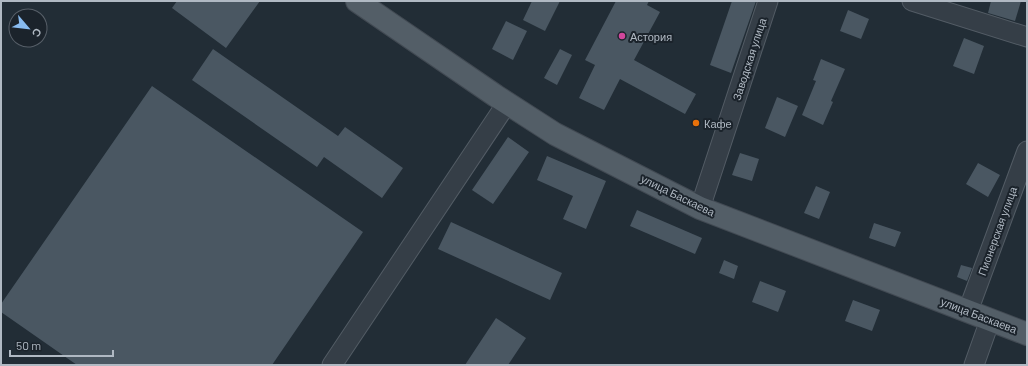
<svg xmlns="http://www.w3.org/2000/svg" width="1028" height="366" font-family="Barlow,sans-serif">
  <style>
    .building { fill: #4a5762 }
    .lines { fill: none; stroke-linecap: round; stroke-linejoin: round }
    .minor-casing { stroke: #535c65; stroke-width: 21 }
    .major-casing { stroke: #424a53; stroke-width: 24 }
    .minor { stroke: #353e47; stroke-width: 19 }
    .major { stroke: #535e67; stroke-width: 22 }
    .hotel-dot { fill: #d1479c; stroke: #1b232b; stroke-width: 1.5 }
    .food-dot { fill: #e8710a; stroke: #1b232b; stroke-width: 1.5 }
    .labels { text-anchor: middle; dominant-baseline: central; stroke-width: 4; stroke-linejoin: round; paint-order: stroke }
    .poi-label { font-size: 11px; fill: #b0b9c3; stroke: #1b232b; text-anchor: start }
    .street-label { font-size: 11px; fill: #b0b9c3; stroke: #1b232b }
  </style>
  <rect width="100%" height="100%" fill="#222d36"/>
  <path class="building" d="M 177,1 L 260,1 L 226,48 L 172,8 Z
    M 532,1 L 560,1 L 545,31 L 523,20 Z
    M 616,1 L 649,1 L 647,5 L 660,12 L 634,60 L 696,94 L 685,114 L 620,79 L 604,110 L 579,98 L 595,65 L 585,60 Z
    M 732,1 L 756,1 L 731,73 L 710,65 Z
    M 991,1 L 1021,1 L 1015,21 L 988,13 Z
    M 848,10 L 869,19 L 861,39 L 840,31 Z
    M 506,21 L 527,31 L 513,60 L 492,49 Z
    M 964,38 L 984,46 L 974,74 L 953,66 Z
    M 213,49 L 338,136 L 345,127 L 403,168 L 382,198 L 324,157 L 317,167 L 192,80 Z
    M 560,49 L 572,55 L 557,85 L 544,78 Z
    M 821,59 L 845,69 L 831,101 L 833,102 L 823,125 L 802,115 L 816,81 L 813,80 Z
    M 152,86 L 363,232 L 272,365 L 77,365 L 1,312 L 1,304 Z
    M 777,97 L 798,106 L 785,137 L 765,128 Z
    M 508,137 L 529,152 L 493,204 L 472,190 Z
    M 740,153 L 759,159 L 752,181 L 732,175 Z
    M 547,156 L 606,181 L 586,229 L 563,219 L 573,196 L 537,180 Z
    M 978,163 L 1000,175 L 988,197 L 966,184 Z
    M 816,186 L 830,192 L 819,219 L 804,213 Z
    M 637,210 L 702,238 L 695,254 L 630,226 Z
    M 451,222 L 562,273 L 550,300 L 438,249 Z
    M 874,223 L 901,232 L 895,247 L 869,238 Z
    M 724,260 L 738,266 L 734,279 L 719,273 Z
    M 961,265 L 972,268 L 967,281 L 957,277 Z
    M 760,281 L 786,291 L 778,312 L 752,302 Z
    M 853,300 L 880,310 L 872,331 L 845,321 Z
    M 496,318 L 526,338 L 508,365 L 465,365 Z"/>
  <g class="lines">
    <g class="minor-casing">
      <path id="minor" d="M 912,1 L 1027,37
        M 700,208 L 768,1
        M 968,311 L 1027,151
        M 332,365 L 507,103
        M 974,365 L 990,320"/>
    </g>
    <g class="major-casing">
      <path id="major" d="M 357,1 L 496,96 L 555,134 L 700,208 L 1027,334"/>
    </g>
    <use href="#minor" class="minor"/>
    <use href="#major" class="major"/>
  </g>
  <circle class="hotel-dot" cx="622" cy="36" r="4"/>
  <circle class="food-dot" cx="696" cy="123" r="4"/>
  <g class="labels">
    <g class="poi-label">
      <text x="630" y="36">Астория</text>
      <text x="704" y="123">Кафе</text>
    </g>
    <g class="street-label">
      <text transform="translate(749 59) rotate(-72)">Заводская улица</text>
      <text transform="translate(678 195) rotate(26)">улица Баскаева</text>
      <text transform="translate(997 231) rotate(-70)">Пионерская улица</text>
      <text transform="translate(979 315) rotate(21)">улица Баскаева</text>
    </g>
  </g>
  <rect width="1028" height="366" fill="none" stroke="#b0b9c3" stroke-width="4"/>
  <g transform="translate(28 28) rotate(118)"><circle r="19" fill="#1b232b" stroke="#575f68"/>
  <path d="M0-3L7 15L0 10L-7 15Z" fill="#88bbf0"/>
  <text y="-6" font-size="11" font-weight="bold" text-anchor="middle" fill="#b0b9c3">С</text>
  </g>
  <path d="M10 350v6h103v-6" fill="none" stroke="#b0b9c3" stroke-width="2"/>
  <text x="16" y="350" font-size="12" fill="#b0b9c3" stroke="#1b232b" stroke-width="3" paint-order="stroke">50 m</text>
</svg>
